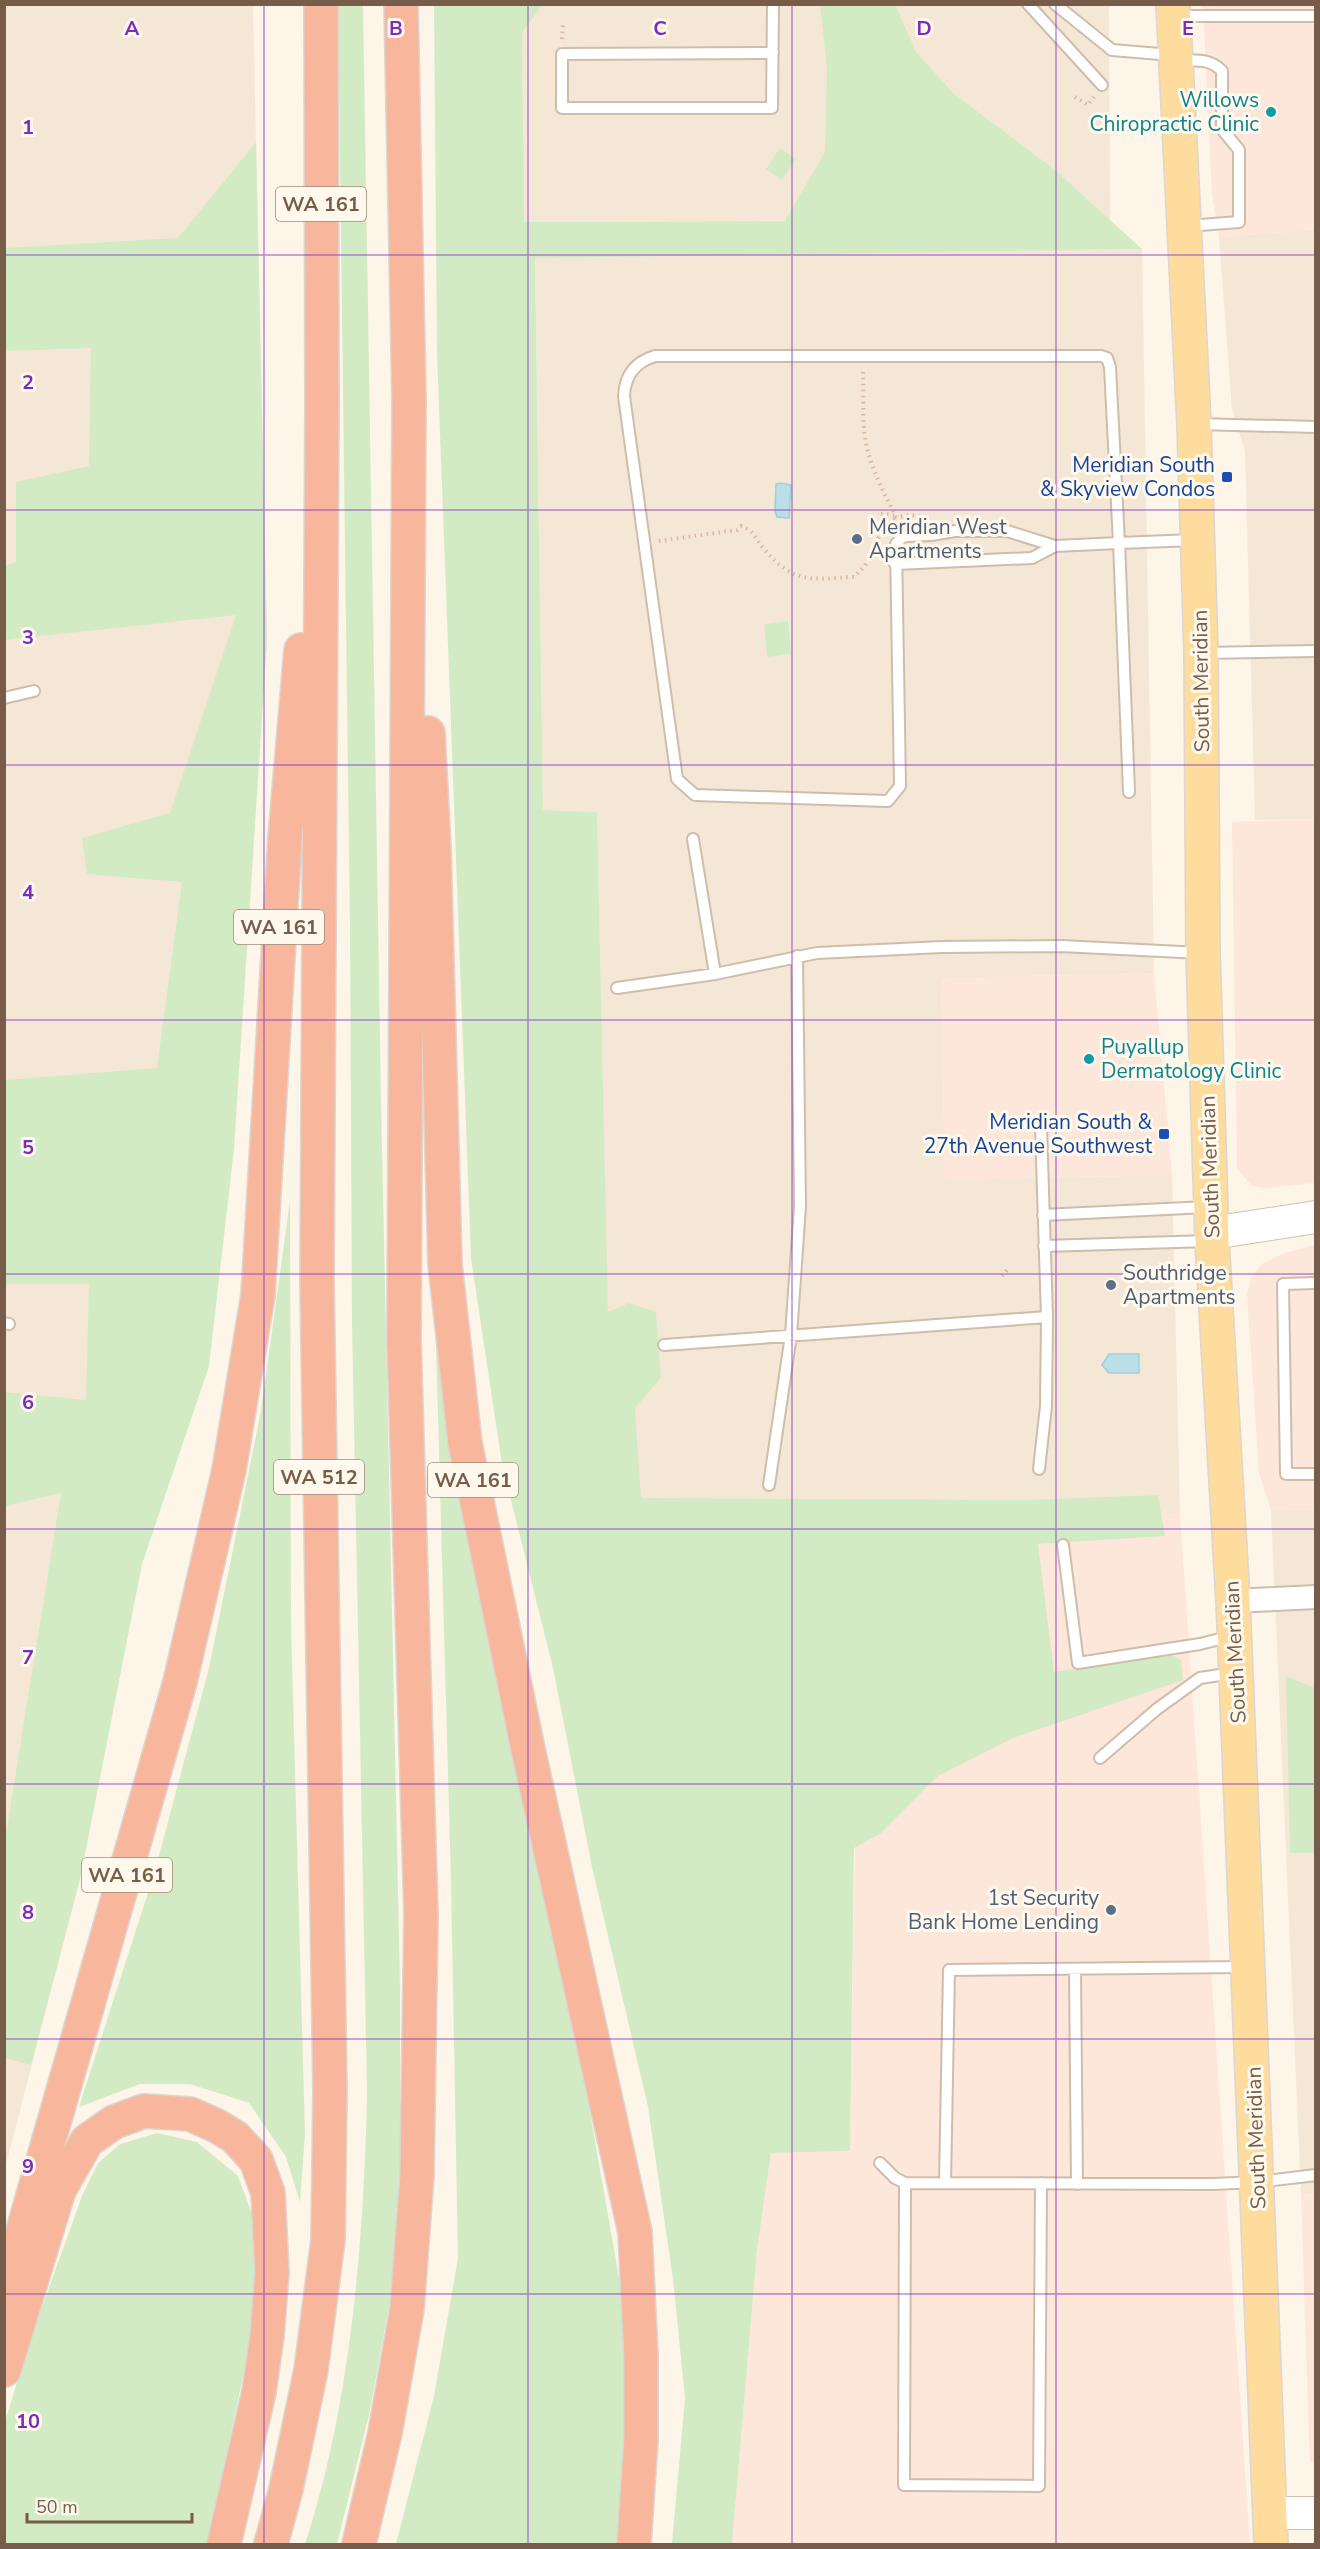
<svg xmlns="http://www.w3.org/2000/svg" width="1320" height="2549" font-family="'Nunito Sans',sans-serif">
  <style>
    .residential { fill: #f5e7d5 }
    .commercial { fill: #fde6da }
    .green { fill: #d3ebc4 }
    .water { fill: #badfe7; stroke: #a0cfda; stroke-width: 1.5 }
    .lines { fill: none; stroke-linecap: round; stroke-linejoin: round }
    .lane-casing { stroke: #cfbdac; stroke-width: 14 }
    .street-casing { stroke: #cfbdac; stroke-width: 26 }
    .secondary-casing { stroke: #d4bfac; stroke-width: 34 }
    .primary-casing { stroke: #dcd5d0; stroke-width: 36 }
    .highway-casing { stroke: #dcd5d0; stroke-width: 36 }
    .path { stroke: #d8b8a0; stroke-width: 4; stroke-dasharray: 1.5 4.5; stroke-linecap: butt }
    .lane { stroke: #fff; stroke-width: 10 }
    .street { stroke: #fff; stroke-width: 22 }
    .secondary { stroke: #fff; stroke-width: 32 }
    .primary { stroke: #fddc9e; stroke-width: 33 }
    .highway { stroke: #f8b79c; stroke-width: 33 }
    .grid { fill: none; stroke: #7b2cbf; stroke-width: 1.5; stroke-opacity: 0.55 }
    .culture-dot { fill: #0f9aa8; stroke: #fff9ed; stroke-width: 2 }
    .transit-dot { fill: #1a4fb4; stroke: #fff9ed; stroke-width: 2 }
    .service-dot { fill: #5c6f8a; stroke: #fff9ed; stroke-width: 2 }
    .labels { text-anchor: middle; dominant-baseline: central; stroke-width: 6; stroke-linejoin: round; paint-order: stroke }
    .shield { fill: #fff9ed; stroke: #a08b7b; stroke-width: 1.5 }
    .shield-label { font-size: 20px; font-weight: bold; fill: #775c4a }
    .culture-label { font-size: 21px; fill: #0d838f; stroke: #fff9ed; text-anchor: end }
    .transit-label { font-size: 21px; fill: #164399; stroke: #fff9ed; text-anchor: end }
    .service-label { font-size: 21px; fill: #4e5e75; stroke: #fff9ed; text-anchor: start }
    .street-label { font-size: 21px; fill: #775c4a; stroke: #fff9ed }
    .grid-label { font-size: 20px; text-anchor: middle; font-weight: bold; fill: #7b2cbf; stroke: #fff9ed; stroke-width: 6; stroke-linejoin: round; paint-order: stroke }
  </style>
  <rect width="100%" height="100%" fill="#fdf5e7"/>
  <path class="residential" d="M 5,5 L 253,5 L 267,640 L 200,1266 L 80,1879 L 5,2168 Z
    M 522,5 L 1109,5 L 1110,219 L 523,222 Z
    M 1315,224 L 1315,819 L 1255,820 L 1245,451 L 1232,409 L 1219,237 L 1313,230 Z
    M 1142,249 L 1154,973 L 941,978 L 945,1180 L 1172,1175 L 1180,1513 L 612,1525 L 597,812 L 543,810 L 535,257 Z
    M 1271,1510 L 1315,1511 L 1315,2193 L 1301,2193 Z"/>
  <path class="commercial" d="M 1203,5 L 1315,5 L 1316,224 L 1313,230 L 1219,237 L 1212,194 Z
    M 1315,819 L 1315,1183 L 1265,1188 L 1252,1186 L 1237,1168 L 1232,822 Z
    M 1154,973 L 1172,1175 L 945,1180 L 941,978 Z
    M 1315,1245 L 1315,1511 L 1271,1510 L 1259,1473 L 1247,1295 L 1251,1277 L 1263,1263 L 1285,1253 Z
    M 1180,1513 L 1250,2544 L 732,2544 L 757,2250 L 771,2153 L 850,2151 L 860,1520 Z
    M 1301,2193 L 1315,2193 L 1315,2464 L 1310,2461 L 1309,2438 Z"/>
  <path class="green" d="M 363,4 L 381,1100 L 400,1985 L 400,2159 L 393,2285 L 369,2415 L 337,2544 L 305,2544 C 351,2404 364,2240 367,2092 L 352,1323 L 350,931 L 338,5 Z
    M 895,4 L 916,52 L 953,93 L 1055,170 L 1142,249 L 535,258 L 543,810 L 597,812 L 608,1312 L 629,1303 L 656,1312 L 661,1378 L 635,1408 L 641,1498 L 1028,1500 L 1158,1495 L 1165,1536 L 1038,1544 L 1054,1672 L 1168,1653 L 1181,1660 L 1183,1680 L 1013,1738 L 938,1776 L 880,1834 L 854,1848 L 850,2151 L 771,2153 L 757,2250 L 732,2544 L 672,2544 L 685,2398 L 673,2279 L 648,2107 L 592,1867 L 553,1668 L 502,1464 L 471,1258 L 437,353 L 434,5 L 542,5 L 522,33 L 524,222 L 785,221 L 825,152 L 827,66 L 820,5 Z
    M 256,142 L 267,640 L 234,1149 L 209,1366 L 142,1564 L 80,1879 L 31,2065 L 5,2058 L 5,1840 L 61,1493 L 5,1506 L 5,1392 L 86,1400 L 89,1284 L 5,1284 L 5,1080 L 157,1068 L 182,882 L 87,874 L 82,838 L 170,813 L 236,615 L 5,640 L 5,566 L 16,562 L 16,482 L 89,466 L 91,348 L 5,351 L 5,248 L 178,238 Z
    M 780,148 L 796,159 L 782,180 L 766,169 Z
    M 788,621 L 791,654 L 767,657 L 764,624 Z
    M 290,1201 L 291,1625 L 305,2134 L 300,2202 L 286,2157 L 249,2103 L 190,2084 L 140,2084 L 79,2107 L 154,1874 L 209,1668 L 261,1411 Z
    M 435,1308 L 582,2067 L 619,2278 L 624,2312 L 631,2479 L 617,2544 L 396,2544 L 434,2396 L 458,2258 L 451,1883 Z
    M 1286,1676 L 1315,1688 L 1315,1853 L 1290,1853 Z
    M 157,2133 L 197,2142 L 238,2176 L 253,2217 L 255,2321 L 207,2544 L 5,2544 L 5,2422 L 27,2349 L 82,2196 L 98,2163 L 120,2144 Z"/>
  <path class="water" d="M 780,483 L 791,485 L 789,518 L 777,517 L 775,511 L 776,484 Z
    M 1109,1354 L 1139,1354 L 1139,1373 L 1109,1373 L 1102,1365 Z"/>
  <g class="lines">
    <g class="lane-casing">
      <path id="lane" d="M 1028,4 L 1102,85
        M 1055,4 L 1112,50 L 1172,55
        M 1178,16 L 1316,16
        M 773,53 L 562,54 L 562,108 L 772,108 L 773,4
        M 1180,60 C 1196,61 1210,58 1222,71 L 1222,129 L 1239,150 L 1239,222 L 1187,226
        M 655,356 L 1101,356 L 1107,358 L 1110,367 L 1119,543 L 1055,546 L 1007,531 L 955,531 L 931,535 L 907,536 L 902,537 L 896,544 L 900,786 L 888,801 L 695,795 L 677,779 L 624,396 C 625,375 635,362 655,356 Z
        M 1196,424 L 1316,427
        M 895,564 L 1032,558 L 1055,546
        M 1204,653 L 1316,651
        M 4,698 L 34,691
        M 1129,792 L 1119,543 L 1194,540
        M 693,839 L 715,974
        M 617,988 L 715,974 L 817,953 L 942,947 L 1061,946 L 1201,953
        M 1043,1215 L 1207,1207
        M 1044,1246 L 1209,1241
        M 1316,1283 L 1283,1284 L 1286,1474 L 1316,1474
        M 4,1323 L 9,1324
        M 664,1345 L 1047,1317
        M 1039,1469 L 1046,1406 L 1047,1317 L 1041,1127
        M 769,1485 L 791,1335 L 800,1206 L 797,956
        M 1063,1545 L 1078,1663 L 1200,1644 L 1232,1636
        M 1100,1758 L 1157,1709 L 1200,1678 L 1233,1673
        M 1075,1969 L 1077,2184
        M 880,2163 L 895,2178 L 905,2183 L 1213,2184 L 1257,2182 L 1316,2175
        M 905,2183 L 904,2485 L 1039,2486 L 1041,2183
        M 945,2183 L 949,1970 L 1245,1967"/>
    </g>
    <g class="street-casing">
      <path id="street" d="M 1233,1601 L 1316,1597"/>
    </g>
    <g class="secondary-casing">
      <path id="secondary" d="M 1212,1233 L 1316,1217
        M 1271,2513 L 1316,2513"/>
    </g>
    <g class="primary-casing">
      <path id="primary" d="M 1173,4 L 1194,424 L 1201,653 L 1203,953 L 1212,1241 L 1233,1601 L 1271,2544"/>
    </g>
    <g class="highway-casing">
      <path id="highway" d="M 428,733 L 434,849 L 445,1264 L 465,1443 L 528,1749 L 635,2232 L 641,2356 L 641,2439 L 634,2544
        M 4,2297 L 180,1682 L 229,1470 L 258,1295 L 285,838 L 301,650
        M 4,2370 L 59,2190 L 87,2141 L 114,2122 L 144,2111 L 190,2114 L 217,2126 L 235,2137 L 256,2160 L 268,2193 L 272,2273 L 267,2336 L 259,2392 L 224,2544
        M 271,2544 L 286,2489 L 311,2370 L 328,2240 L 330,2092 L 317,1281 L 322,403 L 321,4
        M 359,2544 L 385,2433 L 407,2309 L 417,2175 L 421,1914 L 404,1339 L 409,400 L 401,4"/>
    </g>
    <path class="path" d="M 562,39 L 563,25
      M 1075,97 L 1088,105 L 1094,97
      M 863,372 C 864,398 861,427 868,452 C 874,474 886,497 896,517 L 909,515 L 928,517
      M 881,514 L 894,515
      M 659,541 L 737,530 L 741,526 C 756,532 755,539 764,549 C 794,585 812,579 854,577 L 865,566 L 875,542 L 896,517
      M 1002,1276 L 1008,1269"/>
    <use href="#lane" class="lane"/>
    <use href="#street" class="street"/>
    <use href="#secondary" class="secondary"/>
    <use href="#primary" class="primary"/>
    <use href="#highway" class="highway"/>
  </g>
  <path class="grid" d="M 264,4 L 264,2544M 528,4 L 528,2544M 792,4 L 792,2544M 1056,4 L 1056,2544M 4,255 L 1316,255M 4,510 L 1316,510M 4,765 L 1316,765M 4,1020 L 1316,1020M 4,1274 L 1316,1274M 4,1529 L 1316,1529M 4,1784 L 1316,1784M 4,2039 L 1316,2039M 4,2294 L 1316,2294"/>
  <g class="culture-dot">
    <circle cx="1271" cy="112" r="6"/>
    <circle cx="1089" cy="1059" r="6"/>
  </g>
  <g class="transit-dot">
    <rect x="1221" y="471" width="12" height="12" rx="3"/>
    <rect x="1158" y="1128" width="12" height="12" rx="3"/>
  </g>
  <g class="service-dot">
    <circle cx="857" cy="539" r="6"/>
    <circle cx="1111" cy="1285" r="6"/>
    <circle cx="1111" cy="1910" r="6"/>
  </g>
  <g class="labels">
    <g class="shield">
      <rect x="276" y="187" width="90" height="34" rx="4.5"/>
      <rect x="234" y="910" width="90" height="34" rx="4.5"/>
      <rect x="274" y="1460" width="90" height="34" rx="4.5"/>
      <rect x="428" y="1463" width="90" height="34" rx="4.5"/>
      <rect x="82" y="1858" width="90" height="34" rx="4.5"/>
    </g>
    <g class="shield-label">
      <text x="321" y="204">WA 161</text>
      <text x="279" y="927">WA 161</text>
      <text x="319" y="1477">WA 512</text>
      <text x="473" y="1480">WA 161</text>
      <text x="127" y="1875">WA 161</text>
    </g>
    <g class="culture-label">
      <text x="1259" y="100">Willows<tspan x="1259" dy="24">Chiropractic Clinic</tspan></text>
      <text x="1101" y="1047" text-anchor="start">Puyallup<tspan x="1101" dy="24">Dermatology Clinic</tspan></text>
    </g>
    <g class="transit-label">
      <text x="1215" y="465">Meridian South<tspan x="1215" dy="24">&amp; Skyview Condos</tspan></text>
      <text x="1152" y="1122">Meridian South &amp;<tspan x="1152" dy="24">27th Avenue Southwest</tspan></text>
    </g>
    <g class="service-label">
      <text x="869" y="527">Meridian West<tspan x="869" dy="24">Apartments</tspan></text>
      <text x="1123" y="1273">Southridge<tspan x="1123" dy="24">Apartments</tspan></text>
      <text x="1099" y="1898" text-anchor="end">1st Security<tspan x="1099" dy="24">Bank Home Lending</tspan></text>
    </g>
    <g class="street-label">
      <text transform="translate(1201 681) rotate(-91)">South Meridian</text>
      <text transform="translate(1210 1167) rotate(-92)">South Meridian</text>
      <text transform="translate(1235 1652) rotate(-93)">South Meridian</text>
      <text transform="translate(1256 2138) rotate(-92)">South Meridian</text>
    </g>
  </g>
  <g class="grid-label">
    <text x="132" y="35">A</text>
    <text x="396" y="35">B</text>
    <text x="660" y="35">C</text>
    <text x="924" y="35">D</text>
    <text x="1188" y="35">E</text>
    <text x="28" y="134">1</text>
    <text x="28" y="389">2</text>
    <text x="28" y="644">3</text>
    <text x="28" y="899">4</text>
    <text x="28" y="1154">5</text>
    <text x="28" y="1409">6</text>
    <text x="28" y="1664">7</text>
    <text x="28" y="1919">8</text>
    <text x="28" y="2173">9</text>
    <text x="28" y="2428">10</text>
  </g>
  <rect width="1320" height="2549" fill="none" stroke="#775c4a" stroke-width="12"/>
  <path d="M27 2513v9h165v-9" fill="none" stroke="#775c4a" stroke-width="3"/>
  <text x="36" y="2513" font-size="18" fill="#775c4a" stroke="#fff9ed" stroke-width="4.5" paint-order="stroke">50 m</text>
</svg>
